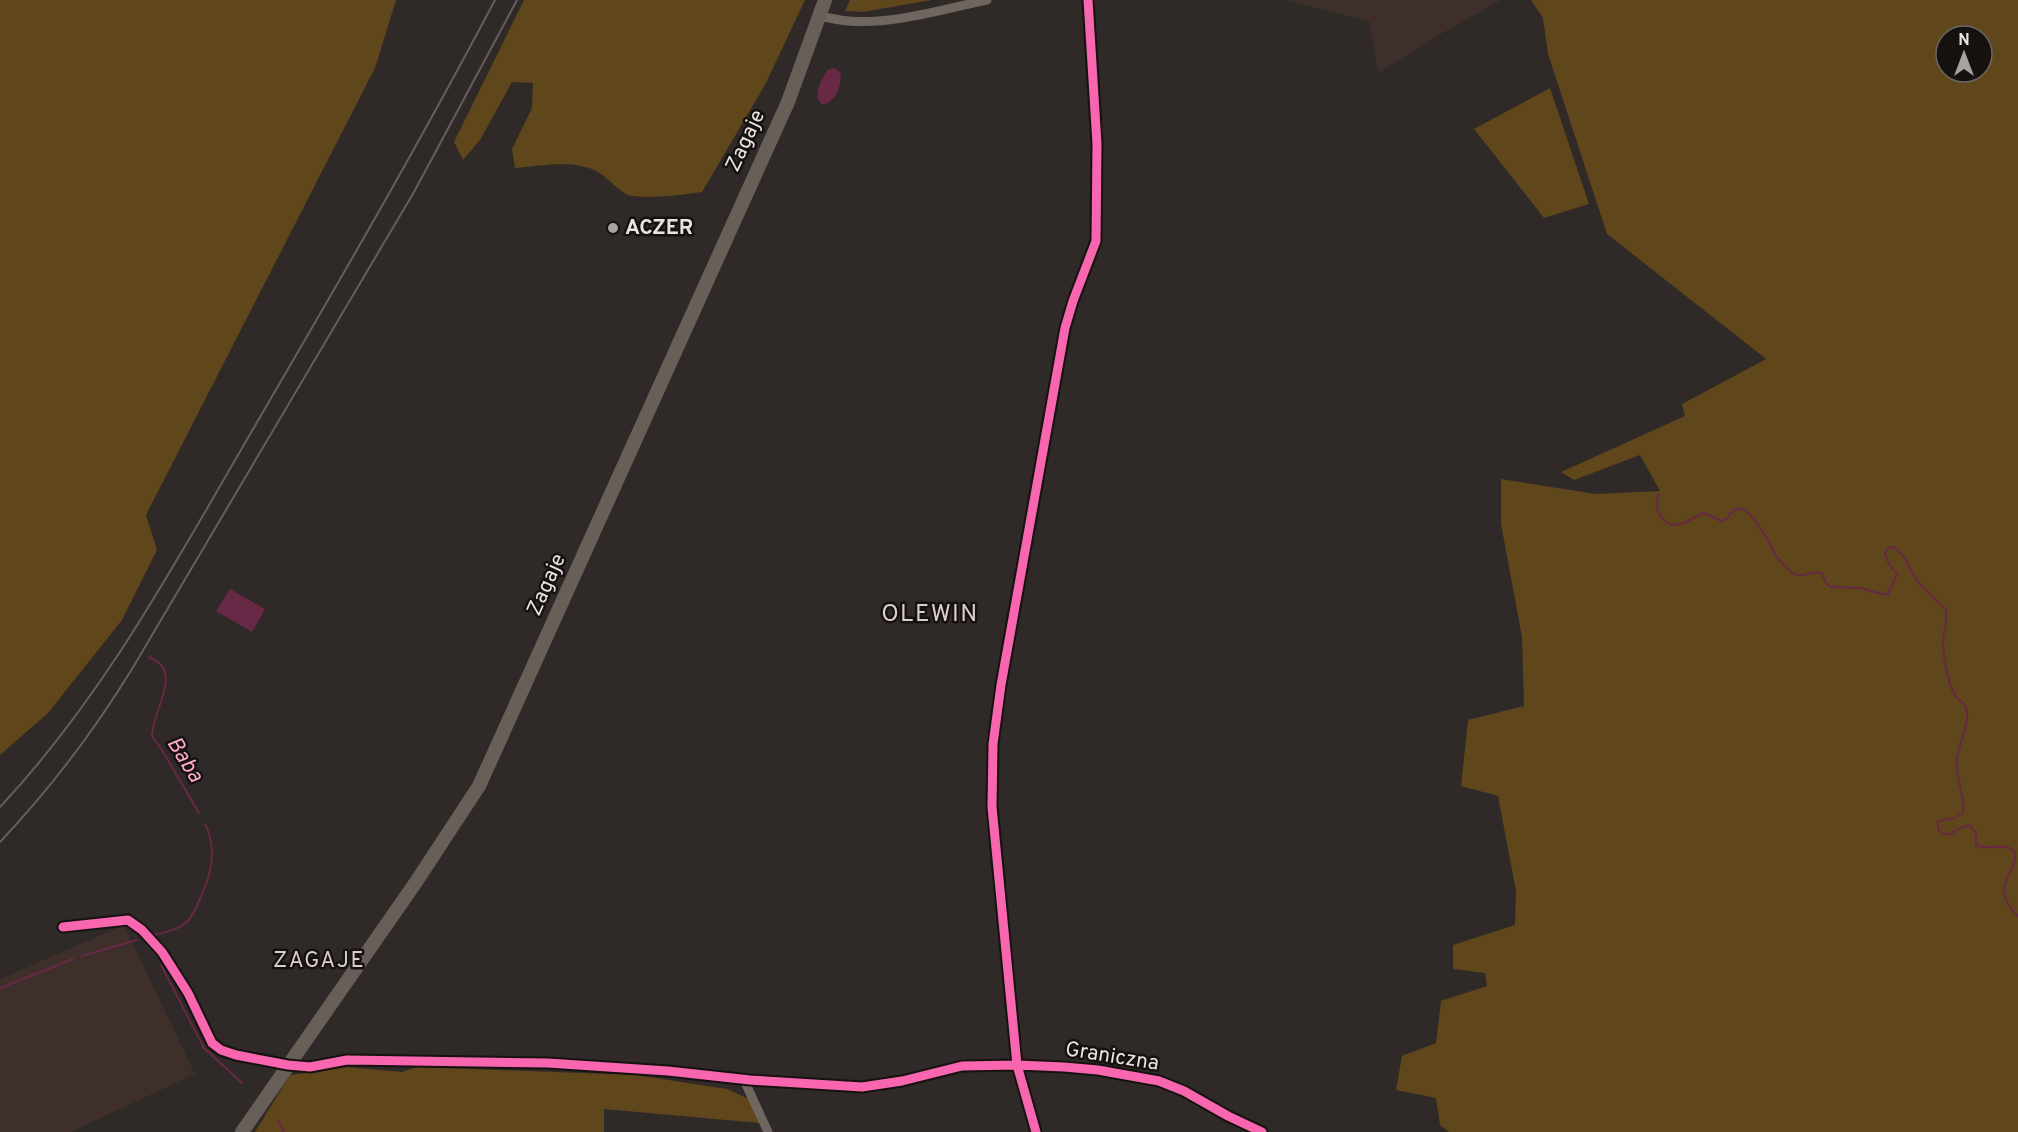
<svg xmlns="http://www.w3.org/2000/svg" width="2018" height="1132" font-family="Overpass,sans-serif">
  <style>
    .built { fill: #3e2f2b }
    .green { fill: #5f461b; fill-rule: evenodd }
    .water { fill: #672946 }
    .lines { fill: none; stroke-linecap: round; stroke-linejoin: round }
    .stream { stroke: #672946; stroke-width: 2 }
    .street { stroke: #6f6660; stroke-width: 9 }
    .secondary { stroke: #685f59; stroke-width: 14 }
    .rail { stroke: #655f5c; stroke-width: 2 }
    .cycleway-casing { stroke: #161210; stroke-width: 13 }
    .cycleway { stroke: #f766af; stroke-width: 9 }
    .poi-dot { fill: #a9a2a0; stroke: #161210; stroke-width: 2 }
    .labels { text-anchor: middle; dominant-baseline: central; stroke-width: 5; stroke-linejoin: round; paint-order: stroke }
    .street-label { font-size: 21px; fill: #eae3e1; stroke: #161210 }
    .poi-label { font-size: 21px; font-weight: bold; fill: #eae3e1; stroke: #161210; text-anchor: start }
    .water-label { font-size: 22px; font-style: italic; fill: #fca9cb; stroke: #161210 }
    .neighbourhood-label { font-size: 22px; letter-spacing: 1.5px; fill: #dccecb; stroke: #161210 }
    .quarter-label { font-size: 24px; letter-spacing: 1.5px; fill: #dccecb; stroke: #161210 }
  </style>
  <rect width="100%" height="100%" fill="#2f2928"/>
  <path class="built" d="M 1285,0 L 1501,0 L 1439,35 L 1378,73 L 1369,21 Z
    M 124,925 L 195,1074 L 71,1132 L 0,1132 L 0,979 Z"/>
  <path class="green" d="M 0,0 L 396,0 L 375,68 L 146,515 L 157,550 L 122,620 L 48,713 L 0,755 Z
    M 524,0 L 805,0 L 766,83 L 702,192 C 679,195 655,199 632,196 C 620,194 609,178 598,172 C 575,159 540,166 515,168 L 512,149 L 532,108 L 533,83 L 512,82 L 480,140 L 463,160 L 454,142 Z
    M 850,0 L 932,0 L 863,12 L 845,11 Z
    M 1531,0 L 2018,0 L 2018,1132 L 1449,1132 L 1440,1125 L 1436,1098 L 1396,1090 L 1402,1056 L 1436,1043 L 1441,1001 L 1487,986 L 1485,973 L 1453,969 L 1453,945 L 1515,925 L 1516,891 L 1498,796 L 1461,786 L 1468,720 L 1524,706 L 1522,637 L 1501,524 L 1501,479 L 1596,494 L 1660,491 L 1640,455 L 1574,480 L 1561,472 L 1685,416 L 1682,404 L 1766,359 L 1607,234 L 1548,54 L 1543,18 ZM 1946,36 L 1982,36 L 1982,72 L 1946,72 Z
    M 1550,88 L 1589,204 L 1544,218 L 1474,129 Z
    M 347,1067 L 402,1072 L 416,1067 L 636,1075 L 727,1089 L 749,1099 L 759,1123 L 604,1109 L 604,1132 L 255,1132 L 290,1075 Z"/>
  <path class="water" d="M 834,68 L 840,72 C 843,83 835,105 822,104 C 811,94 822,81 827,70 Z
    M 230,589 L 265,609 L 252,632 L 216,611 Z"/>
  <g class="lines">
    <path class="stream" d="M 1659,494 C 1652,507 1660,518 1671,525 L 1682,524 L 1704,513 L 1721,521 L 1727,519 C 1744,484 1770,547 1777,557 C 1781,562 1788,571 1794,574 C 1803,578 1812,570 1821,573 L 1827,584 L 1831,587 L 1860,588 L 1882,594 L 1888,594 L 1897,574 L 1889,564 L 1885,553 L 1888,548 L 1894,547 C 1906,555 1908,568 1916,579 C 1924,590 1936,600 1946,609 C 1948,622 1942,633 1943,646 C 1944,658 1948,685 1955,695 C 1958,700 1964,702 1966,708 C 1971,722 1959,743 1957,758 C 1954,778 1966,795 1963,812 L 1955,818 L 1938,821 L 1938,830 C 1953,843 1952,825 1970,826 L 1976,833 L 1976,845 C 1989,852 2007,840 2015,853 C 2018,873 1987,887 2018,916
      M 149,657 C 153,659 158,662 161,665 C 176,680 151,718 152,736 L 162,750 L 199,813
      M 152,935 C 164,933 178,930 187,922 C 192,917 196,908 199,901 C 211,876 218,850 205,824
      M 82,956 L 137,940
      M 161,965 L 204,1048 L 242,1083
      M 0,988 L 73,959
      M 278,1120 L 284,1132"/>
    <path class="street" d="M 820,16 C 829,18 839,20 848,21 C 892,25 944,9 987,0
      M 63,927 L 128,920 L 142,930 L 162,952 L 188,993 L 212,1043 L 221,1050 L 236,1055 L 288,1065 L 310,1067 L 347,1060 L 548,1063 L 668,1071 L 750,1080 L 862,1087 L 902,1081 L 962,1066 L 1017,1065 L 1064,1067 L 1098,1070 L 1159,1081 L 1184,1091 L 1228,1116 L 1262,1132
      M 744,1080 L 768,1132
      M 1036,1132 L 1017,1065 L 992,807 L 993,744 L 1001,685 L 1065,328 L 1073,301 L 1096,241 L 1097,144 L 1088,0"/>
    <path class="secondary" d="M 242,1132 L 416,882 L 479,786 L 788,102 L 825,0"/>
    <path class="rail" d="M 0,807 C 103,697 174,565 249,436 C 333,292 417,148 495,0
      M 0,842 C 50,789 94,731 132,669 L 414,192 L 517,0"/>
    <g class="cycleway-casing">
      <path id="cycleway" d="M 63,927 L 128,920 L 142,930 L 162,952 L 188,993 L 212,1043 L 221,1050 L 236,1055 L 288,1065 L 310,1067 L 347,1060 L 548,1063 L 668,1071 L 750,1080 L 862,1087 L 902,1081 L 962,1066 L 1017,1065 L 1064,1067 L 1098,1070 L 1159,1081 L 1184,1091 L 1228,1116 L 1262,1132
        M 1036,1132 L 1017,1065 L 992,807 L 993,744 L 1001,685 L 1065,328 L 1073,301 L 1096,241 L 1097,144 L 1088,0"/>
    </g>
    <use href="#cycleway" class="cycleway"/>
  </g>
  <circle class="poi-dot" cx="613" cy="228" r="6"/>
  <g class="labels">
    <g class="street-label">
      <text transform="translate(746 141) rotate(-65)">Zagaje</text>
      <text transform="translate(547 585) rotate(-66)">Zagaje</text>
      <text transform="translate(1112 1057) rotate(9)">Graniczna</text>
    </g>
    <g class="poi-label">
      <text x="625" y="228">ACZER</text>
    </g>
    <g class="water-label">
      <text transform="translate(184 760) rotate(58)">Baba</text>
    </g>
    <g class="neighbourhood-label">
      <text x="319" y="961">ZAGAJE</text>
    </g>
    <g class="quarter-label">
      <text x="930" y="615">OLEWIN</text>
    </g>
  </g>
  <g transform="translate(1964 54)"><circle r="28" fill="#161210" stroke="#6b6664" stroke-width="1.5"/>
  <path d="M0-4.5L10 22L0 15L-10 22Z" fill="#a9a2a0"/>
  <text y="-9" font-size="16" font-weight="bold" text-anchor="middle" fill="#eae3e1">N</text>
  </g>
</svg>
